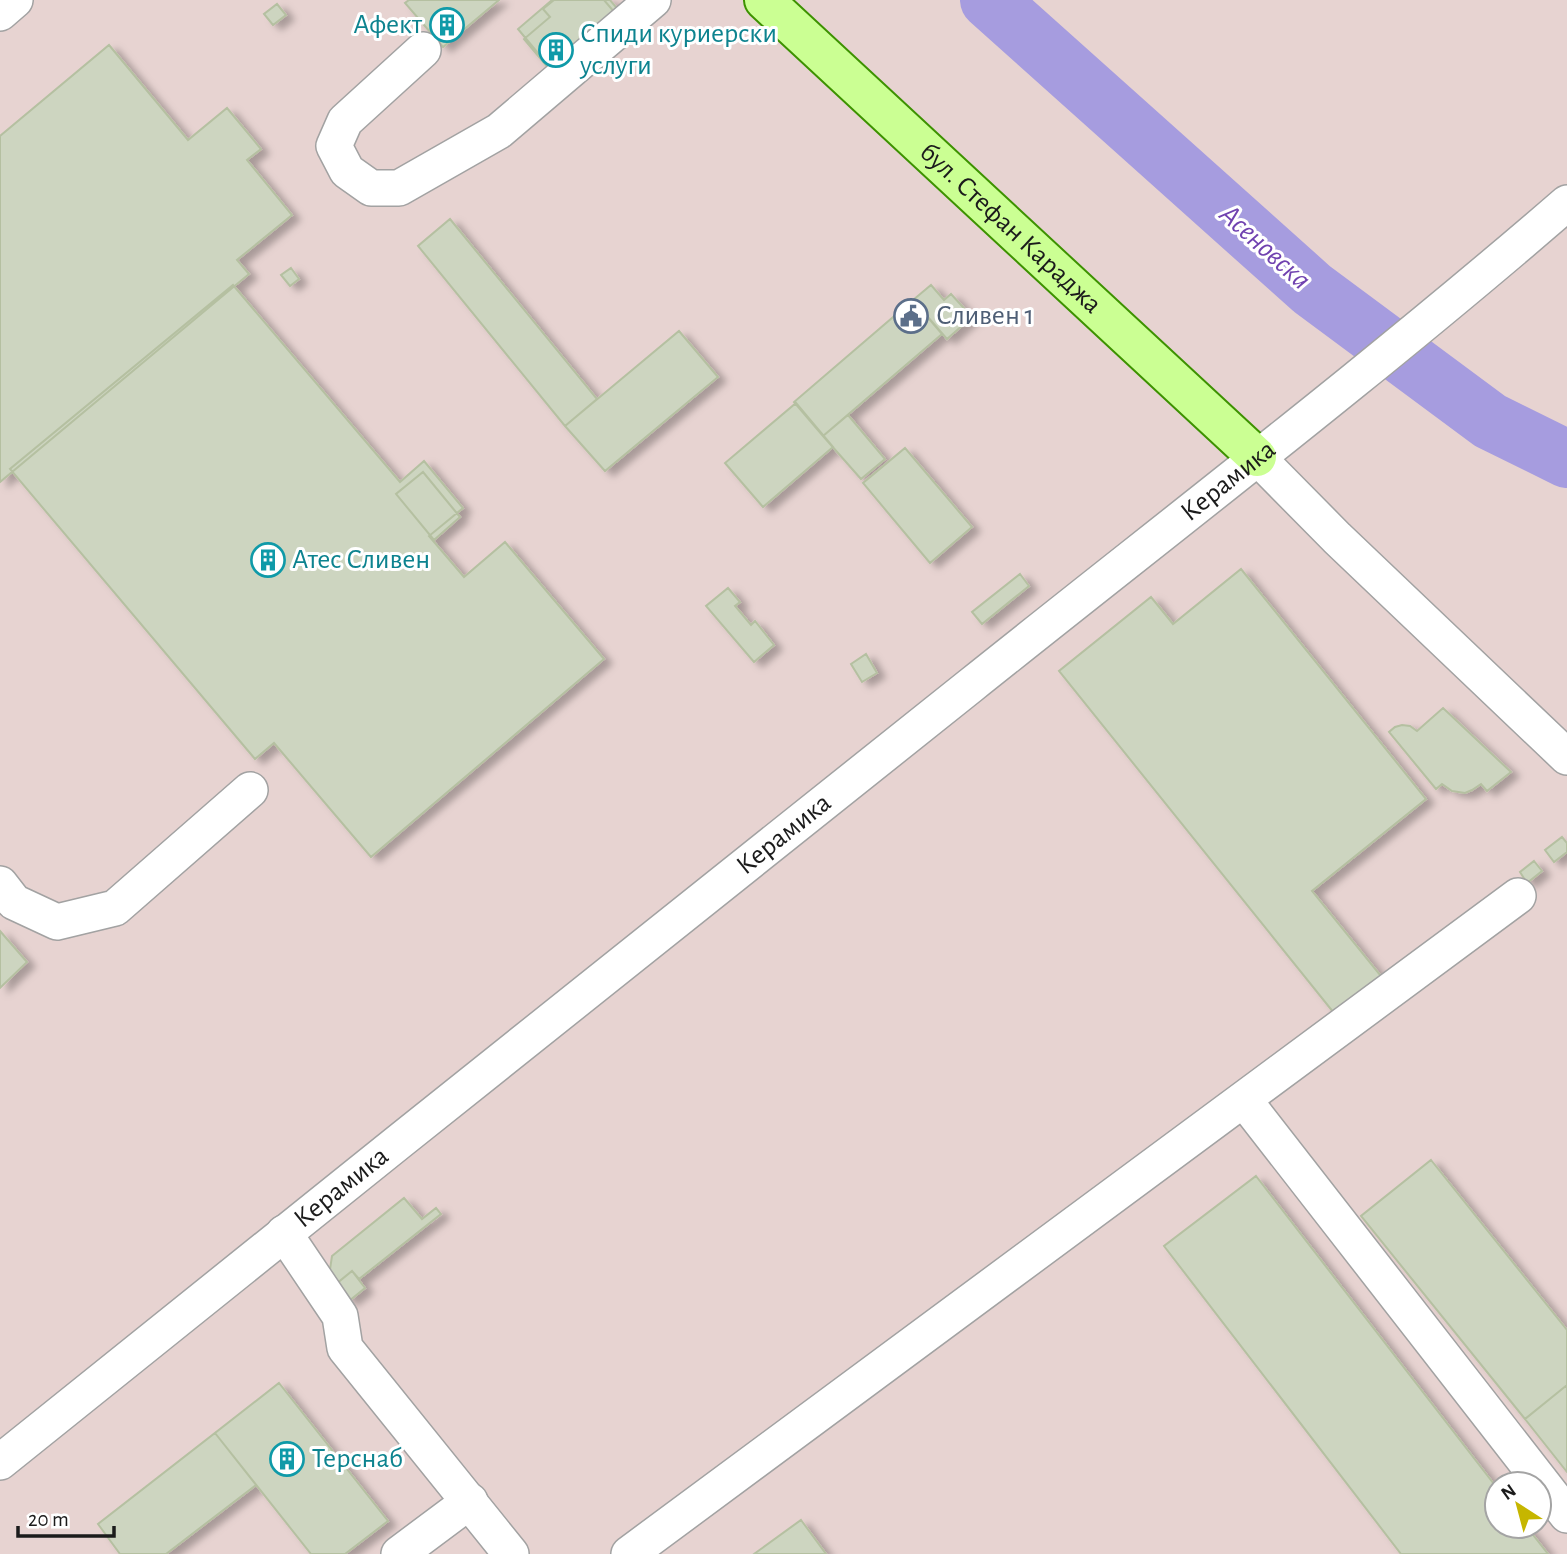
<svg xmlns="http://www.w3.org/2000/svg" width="1567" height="1554" font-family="'Alegreya Sans',sans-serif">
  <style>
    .industrial { fill: #e7d3d1; fill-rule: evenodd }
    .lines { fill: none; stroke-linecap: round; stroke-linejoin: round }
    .river { stroke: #a69cdf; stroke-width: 58 }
    .building { fill: #cdd5c0; stroke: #b5c0a1; stroke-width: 2; filter: url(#shadow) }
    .minor-casing { stroke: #a2a2a2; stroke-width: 38 }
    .major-casing { stroke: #3d9200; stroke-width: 42 }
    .minor { stroke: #fff; stroke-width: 35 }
    .major { stroke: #cbff93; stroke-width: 38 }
    .labels { text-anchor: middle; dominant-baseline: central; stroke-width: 6; stroke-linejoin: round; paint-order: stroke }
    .culture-label { font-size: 28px; fill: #0d838f; stroke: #fff; text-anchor: start }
    .street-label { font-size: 28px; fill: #1b1b1b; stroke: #fff }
    .service-label { font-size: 28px; fill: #4e5e75; stroke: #fff; text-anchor: start }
    .water-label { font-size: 30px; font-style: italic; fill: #7042b0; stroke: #fff }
  </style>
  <defs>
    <filter id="shadow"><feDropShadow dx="8" dy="4.5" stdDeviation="3.5" flood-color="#0004"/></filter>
  </defs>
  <rect width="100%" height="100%" fill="#e5eedf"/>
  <path class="industrial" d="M 0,0 L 1567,0 L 1567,1554 L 0,1554 ZM 1497,1484 L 1539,1484 L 1539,1526 L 1497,1526 Z"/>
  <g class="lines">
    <path class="river" d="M 989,0 L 1312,289 L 1490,421 L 1567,459"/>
  </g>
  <path class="building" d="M 409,0 L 499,0 L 443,47 L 405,3 Z
    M 552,0 L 610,0 L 621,13 L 552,70 L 518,29 Z
    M 554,0 L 604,0 L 621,20 L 555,76 L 524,39 L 550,17 L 543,9 Z
    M 277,4 L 286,15 L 273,25 L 264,14 Z
    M 109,45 L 188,140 L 227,108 L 261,149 L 247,160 L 292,215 L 237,260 L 249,274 L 0,482 L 0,136 Z
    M 450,219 L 597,399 L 565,426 L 418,246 Z
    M 291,268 L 299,279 L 290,286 L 281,275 Z
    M 233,285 L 400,482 L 424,461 L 463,508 L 429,536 L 464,577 L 505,542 L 604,659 L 371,857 L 274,743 L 255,759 L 10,469 Z
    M 931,285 L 944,300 L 951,294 L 972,317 L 947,339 L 913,300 Z
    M 913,300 L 942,334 L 823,436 L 794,402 Z
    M 679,331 L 718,377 L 605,471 L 565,426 Z
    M 796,403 L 833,447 L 763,507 L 725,463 Z
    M 848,415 L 885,459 L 861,479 L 823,436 Z
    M 905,448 L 972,527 L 930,563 L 863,483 Z
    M 423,472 L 460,517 L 434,540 L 396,494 Z
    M 1241,569 L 1426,799 L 1312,891 L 1385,981 L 1338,1018 L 1059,671 L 1151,597 L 1173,624 Z
    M 1020,574 L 1029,586 L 982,624 L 972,612 Z
    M 728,588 L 740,602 L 735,606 L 751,625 L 755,621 L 774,645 L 754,662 L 706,606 Z
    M 866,654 L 877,673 L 862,682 L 851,664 Z
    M 1443,708 L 1511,772 L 1487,791 L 1481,784 L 1472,790 L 1465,793 L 1452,791 L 1442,784 L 1436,789 L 1389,732 L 1395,727 L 1402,725 L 1410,726 L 1417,731 Z
    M 1562,837 L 1567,843 L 1567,852 L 1554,862 L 1545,850 Z
    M 1534,861 L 1542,871 L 1527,883 L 1520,872 Z
    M 0,931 L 27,962 L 0,988 Z
    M 1431,1160 L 1567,1330 L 1567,1385 L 1525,1419 L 1361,1216 Z
    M 1256,1176 L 1497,1488 L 1497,1526 L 1526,1526 L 1548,1554 L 1401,1554 L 1164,1246 Z
    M 404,1198 L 422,1219 L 436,1208 L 441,1214 L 359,1279 L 352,1271 L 336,1284 L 329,1276 L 332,1256 Z
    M 352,1271 L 365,1288 L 349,1301 L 336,1284 Z
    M 279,1383 L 388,1521 L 345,1554 L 311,1554 L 215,1433 Z
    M 1567,1385 L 1567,1472 L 1525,1419 Z
    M 215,1433 L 256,1485 L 166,1554 L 120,1554 L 98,1524 Z
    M 801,1520 L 826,1554 L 754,1554 Z"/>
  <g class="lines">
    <g class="minor-casing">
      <g id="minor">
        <path d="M 0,13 L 15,0"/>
        <path d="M 423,50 L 345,121 L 334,146 L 347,171 L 371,188 L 399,188 L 499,131 L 653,0"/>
        <path d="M 1257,457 L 1337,538 L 1567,757"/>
        <path d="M 0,884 L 14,902 L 57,922 L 115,908 L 250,790"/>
        <path d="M 1244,1100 L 1567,1515"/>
        <path d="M 284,1233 L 340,1316 L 345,1348 L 511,1554"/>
        <path id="s1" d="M 0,1462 C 322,1202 647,944 970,686 C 1170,526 1374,370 1567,203"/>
        <path d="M 399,1554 L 470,1501"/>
        <path d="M 629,1554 L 1518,896"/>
      </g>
    </g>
    <g class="major-casing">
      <g id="major">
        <path id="s2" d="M 764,0 L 1257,457"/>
      </g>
    </g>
    <use href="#minor" class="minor"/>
    <use href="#major" class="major"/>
  </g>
  <defs>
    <g id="building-ring" transform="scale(1.75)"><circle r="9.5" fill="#fff" stroke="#0f9aa8" stroke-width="1.5"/><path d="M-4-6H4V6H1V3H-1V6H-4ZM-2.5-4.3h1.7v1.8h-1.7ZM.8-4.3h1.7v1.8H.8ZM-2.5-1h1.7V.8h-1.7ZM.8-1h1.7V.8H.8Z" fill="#0f9aa8"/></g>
    <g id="civic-ring" transform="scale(1.75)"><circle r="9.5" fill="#fff" stroke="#5c6f8a" stroke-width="1.5"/><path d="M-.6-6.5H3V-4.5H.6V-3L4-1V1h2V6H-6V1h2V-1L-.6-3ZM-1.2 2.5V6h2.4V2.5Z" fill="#5c6f8a"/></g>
  </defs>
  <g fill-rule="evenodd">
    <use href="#building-ring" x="447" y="25"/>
    <use href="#building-ring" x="556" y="50"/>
    <use href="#civic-ring" x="911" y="316"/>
    <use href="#building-ring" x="268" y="560"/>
    <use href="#building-ring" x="287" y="1459"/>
  </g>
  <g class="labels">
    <g class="culture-label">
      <text x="422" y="25" text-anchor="end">Афект</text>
      <text x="580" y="34">Спиди куриерски<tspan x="580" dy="32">услуги</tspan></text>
      <text x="292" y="560">Атес Сливен</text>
      <text x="312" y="1459">Терснаб</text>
    </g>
    <g class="street-label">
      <text stroke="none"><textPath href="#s2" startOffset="336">бул. Стефан Караджа</textPath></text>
      <text stroke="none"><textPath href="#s1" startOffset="1572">Керамика</textPath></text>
      <text stroke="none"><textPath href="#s1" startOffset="1004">Керамика</textPath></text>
      <text stroke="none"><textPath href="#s1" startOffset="438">Керамика</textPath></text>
    </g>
    <g class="service-label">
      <text x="936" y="316">Сливен 1</text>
    </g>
    <g class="water-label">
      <text transform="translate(1265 247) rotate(42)">Асеновска</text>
    </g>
  </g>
  <g transform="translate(1518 1505) rotate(324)"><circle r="33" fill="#ffffff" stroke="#a4a4a4" stroke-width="2"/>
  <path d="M0-5L12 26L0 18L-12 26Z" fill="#c6b600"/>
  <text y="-10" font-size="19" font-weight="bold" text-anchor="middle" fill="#1b1b1b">N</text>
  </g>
  <path d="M18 1526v10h96v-10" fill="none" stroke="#1b1b1b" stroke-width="3.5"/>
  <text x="28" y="1526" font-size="21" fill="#1b1b1b" stroke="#ffffff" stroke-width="5" paint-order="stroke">20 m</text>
</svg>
